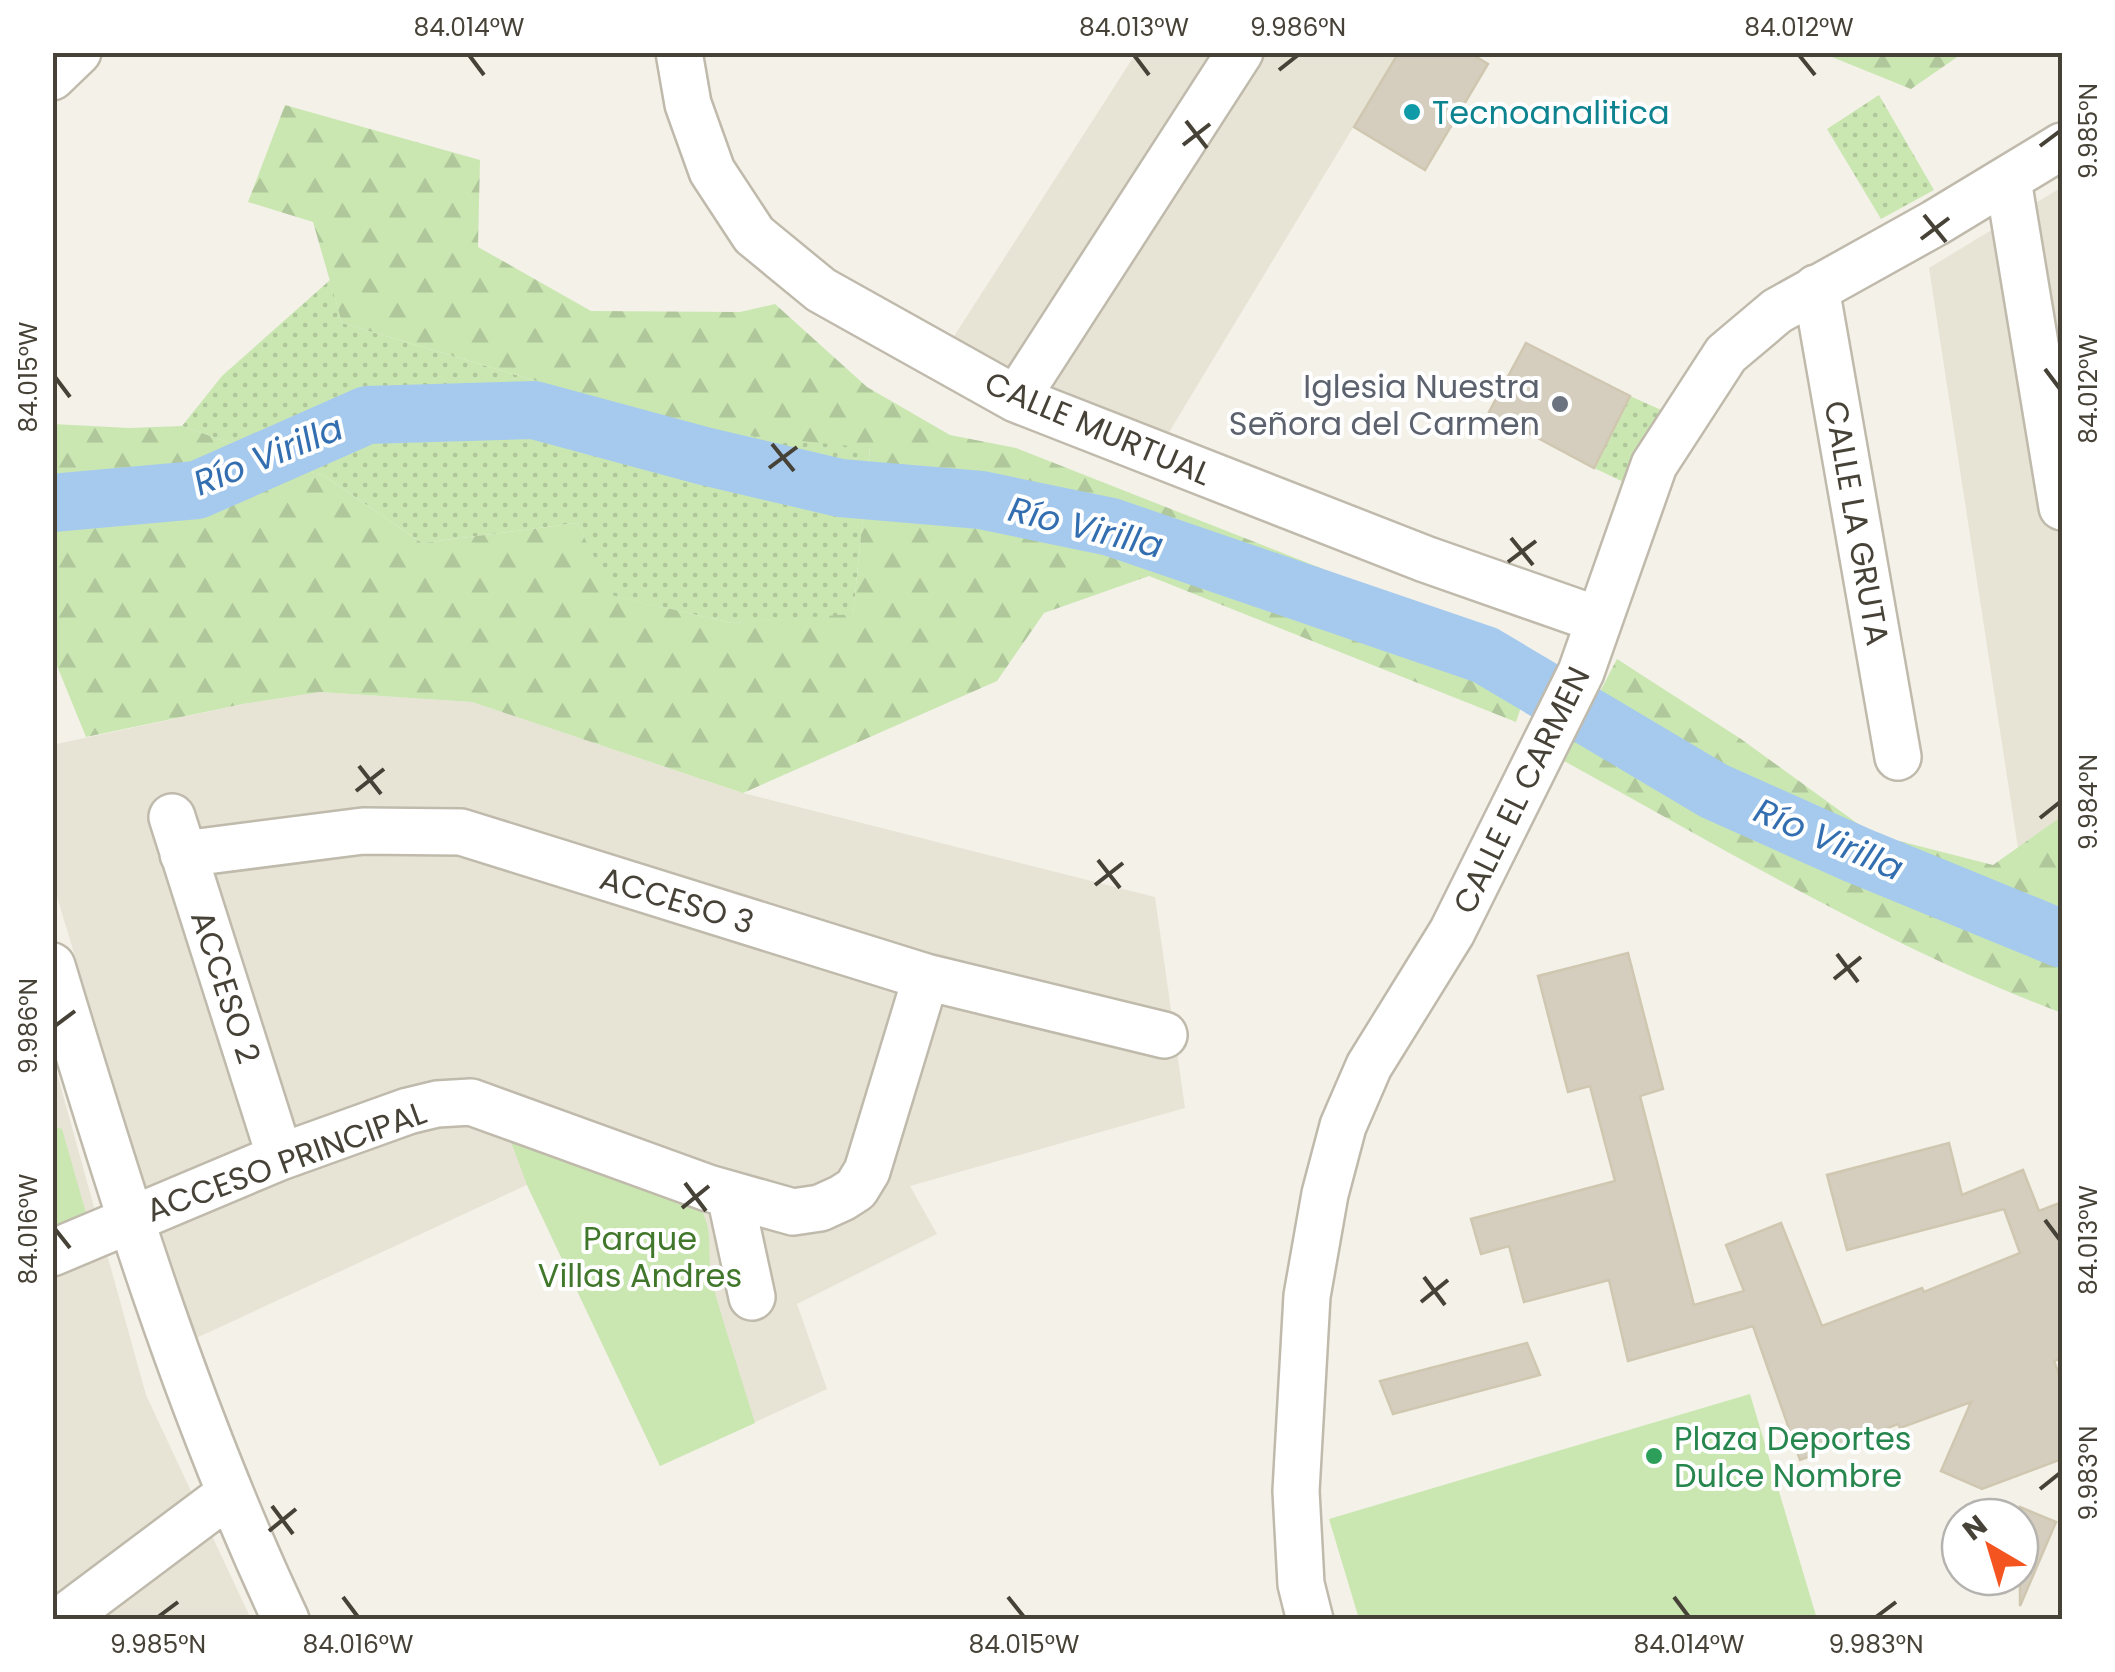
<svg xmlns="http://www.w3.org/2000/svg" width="2115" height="1672" font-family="Poppins,sans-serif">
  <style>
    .residential { fill: #e7e4d6 }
    .grass { fill: url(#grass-dots) }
    .forest { fill: url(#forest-firs) }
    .park { fill: #cae7b2 }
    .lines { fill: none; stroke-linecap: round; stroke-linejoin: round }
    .river { stroke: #a6caee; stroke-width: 58 }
    .building { fill: #d5cebe; stroke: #d0c7b1; stroke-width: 2.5 }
    .minor-casing { stroke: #bfbaab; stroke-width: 50 }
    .minor { stroke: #fff; stroke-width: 45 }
    .ticks { fill: none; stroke: #474237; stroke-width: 4 }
    .culture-dot { fill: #0f9aa8; stroke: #fff; stroke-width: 4 }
    .worship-dot { fill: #6b7280; stroke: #fff; stroke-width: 4 }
    .leisure-dot { fill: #2e9e5b; stroke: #fff; stroke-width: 4 }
    .labels { text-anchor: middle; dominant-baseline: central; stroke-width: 8; stroke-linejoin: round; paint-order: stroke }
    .culture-label { font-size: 32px; fill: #0d838f; stroke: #fff; text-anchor: start }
    .worship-label { font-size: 32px; fill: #5b616d; stroke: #fff; text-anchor: end }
    .street-label { font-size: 32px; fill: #474237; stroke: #fff }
    .park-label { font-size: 32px; fill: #41772b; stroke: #fff }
    .leisure-label { font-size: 32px; fill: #27864d; stroke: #fff; text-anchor: start }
    .water-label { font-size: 35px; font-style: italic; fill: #336fb0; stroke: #fff }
    .neatline { fill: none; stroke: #474237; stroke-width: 4 }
    .ticks-label { font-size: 25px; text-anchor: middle; fill: #474237 }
  </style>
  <defs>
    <pattern id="grass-dots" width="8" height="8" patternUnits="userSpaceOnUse" patternTransform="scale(2.5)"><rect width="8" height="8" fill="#cae7b2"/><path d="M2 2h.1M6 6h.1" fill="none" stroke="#afc79a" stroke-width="1.8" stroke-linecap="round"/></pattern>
    <pattern id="forest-firs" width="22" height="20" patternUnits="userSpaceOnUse" patternTransform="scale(2.5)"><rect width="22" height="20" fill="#cae7b2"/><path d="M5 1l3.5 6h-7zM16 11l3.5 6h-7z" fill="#afc79a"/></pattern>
  </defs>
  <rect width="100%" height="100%" fill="#f4f1e8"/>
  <path class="residential" d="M 1136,53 L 1398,53 L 1168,434 L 1048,390 L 951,341 Z
    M 2062,187 L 2062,816 L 2018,848 L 1929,268 Z
    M 320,692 L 472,702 L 743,793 L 1155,897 L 1185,1108 L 910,1186 L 937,1234 L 797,1304 L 827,1389 L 660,1466 L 527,1185 L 192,1340 L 53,884 L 52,745 L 243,704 Z
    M 52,1055 L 146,1395 L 251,1619 L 53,1619 Z"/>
  <path class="grass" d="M 1879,95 L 1934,190 L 1881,219 L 1827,129 Z
    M 330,280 L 342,323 L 704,431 L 870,447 L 853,615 L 732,623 L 613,596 L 577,523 L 422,543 L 326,477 L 182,426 L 222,376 Z
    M 1630,396 L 1668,413 L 1632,486 L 1594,468 Z"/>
  <path class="forest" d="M 1822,53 L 1963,53 L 1911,89 Z
    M 285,105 L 480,160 L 478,247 L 591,311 L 740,312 L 775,304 L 867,387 L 950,435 L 1016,448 L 1539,654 L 1516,722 L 1149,576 L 1044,613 L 997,681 L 743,793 L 472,702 L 320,692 L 243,704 L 86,737 L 53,656 L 53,424 L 129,428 L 182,426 L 326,477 L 422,543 L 577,523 L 614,596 L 732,623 L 853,614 L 870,448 L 704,431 L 342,323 L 313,222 L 248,202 Z
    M 1617,659 L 1741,739 L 1872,834 L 1993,865 L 2062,816 L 2062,1013 C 1889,948 1726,850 1564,761 Z"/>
  <path class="park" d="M 53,1126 L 62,1129 L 86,1213 L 53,1226 Z
    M 506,1128 L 692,1197 C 719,1227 704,1251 713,1286 C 726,1332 741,1377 755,1423 L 660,1466 L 527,1185 Z
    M 1750,1394 L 1817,1619 L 1359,1619 L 1329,1519 Z"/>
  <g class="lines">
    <path class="river" d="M 52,503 L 197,490 L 367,415 L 534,410 L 704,456 L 840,488 L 981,500 L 1111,527 L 1485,655 L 1714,791 L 1857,855 L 2062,939"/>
  </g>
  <path class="building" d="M 1399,52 L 1468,52 L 1488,64 L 1425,170 L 1354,127 Z
    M 1526,343 L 1630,396 L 1594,468 L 1489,412 Z
    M 1628,953 L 1663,1089 L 1640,1096 L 1694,1305 L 1744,1291 L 1726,1245 L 1781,1223 L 1822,1326 L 1922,1288 L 1924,1292 L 2020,1253 L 2004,1209 L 1847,1250 L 1827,1175 L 1949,1143 L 1962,1195 L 2023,1170 L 2039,1211 L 2062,1202 L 2062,1358 L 2054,1361 L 2062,1383 L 2062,1459 L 1982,1489 L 1941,1471 L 1971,1402 L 1900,1428 L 1898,1424 L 1800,1460 L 1753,1326 L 1628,1361 L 1609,1280 L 1524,1302 L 1509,1246 L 1481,1254 L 1471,1219 L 1615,1181 L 1590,1086 L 1568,1092 L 1538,976 Z
    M 1527,1343 L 1540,1375 L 1393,1414 L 1380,1381 Z
    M 2020,1507 L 2056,1522 L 2020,1606 Z"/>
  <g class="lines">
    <g class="minor-casing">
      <path id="minor" d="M 679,52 L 688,104 L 712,171 L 754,235 L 821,290 L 1016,399 L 1425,559 L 1599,620
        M 52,77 L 78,52
        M 2008,180 L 2062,507
        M 1816,288 L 1898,757
        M 1016,399 L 1240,52
        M 172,817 L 280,1157
        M 183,854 L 363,831 L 461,832 L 926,977 L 1164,1035
        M 52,966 C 119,1188 187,1410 286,1620
        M 730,1195 L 752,1297
        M 52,1253 L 280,1157 L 408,1111 L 437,1104 L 471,1102 L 708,1188 L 793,1212 L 820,1208 L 842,1198 L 856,1189 L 867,1171 L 926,977
        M 61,1620 L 229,1494
        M 1310,1620 L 1301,1584 L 1296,1491 L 1307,1296 L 1325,1194 L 1343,1126 L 1369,1066 L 1452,932 L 1581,672 L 1654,465 L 1726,354 L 1777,311 L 1935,223 L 2062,146"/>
    </g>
    <use href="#minor" class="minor"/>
  </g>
  <path class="ticks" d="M 469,55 L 484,75M 1134,55 L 1149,75M 1799,55 L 1815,75M 1279,70 L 1298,55M 1186,121 L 1207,148M 1183,145 L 1210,124M 2040,146 L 2060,131M 1924,215 L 1946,242M 1921,239 L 1949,218M 2045,369 L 2060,389M 55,377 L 70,397M 772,444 L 794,471M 769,468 L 797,447M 1511,538 L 1533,565M 1508,562 L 1536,541M 359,766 L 381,794M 356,791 L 384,769M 2040,818 L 2060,802M 1098,860 L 1120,888M 1095,885 L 1123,863M 1837,954 L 1858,982M 1834,979 L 1861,957M 55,1026 L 75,1011M 685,1183 L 706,1211M 682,1208 L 709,1186M 2045,1220 L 2060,1240M 55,1229 L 70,1248M 1424,1277 L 1445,1305M 1421,1302 L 1448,1280M 2040,1489 L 2060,1473M 272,1506 L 293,1534M 269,1531 L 296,1509M 343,1597 L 358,1617M 1008,1597 L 1024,1617M 1674,1597 L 1689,1617M 158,1617 L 178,1602M 1876,1617 L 1896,1602"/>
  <circle class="culture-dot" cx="1412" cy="112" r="10"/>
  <circle class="worship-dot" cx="1560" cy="404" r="10"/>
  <circle class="leisure-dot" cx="1654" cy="1456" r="10"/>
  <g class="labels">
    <g class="culture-label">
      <text x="1432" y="112">Tecnoanalitica</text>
    </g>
    <g class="worship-label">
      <text x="1540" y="386">Iglesia Nuestra<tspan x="1540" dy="37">Señora del Carmen</tspan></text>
    </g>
    <g class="street-label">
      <text transform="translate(1098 428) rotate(23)">CALLE MURTUAL</text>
      <text transform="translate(1857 523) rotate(80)">CALLE LA GRUTA</text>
      <text transform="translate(1521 790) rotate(-64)">CALLE EL CARMEN</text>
      <text transform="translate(677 900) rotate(17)">ACCESO 3</text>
      <text transform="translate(226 987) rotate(72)">ACCESO 2</text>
      <text transform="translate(286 1161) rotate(-20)">ACCESO PRINCIPAL</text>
    </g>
    <g class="park-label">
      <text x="640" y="1238">Parque<tspan x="640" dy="37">Villas Andres</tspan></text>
    </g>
    <g class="leisure-label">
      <text x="1674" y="1438">Plaza Deportes<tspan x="1674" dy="37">Dulce Nombre</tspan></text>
    </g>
    <g class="water-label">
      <text transform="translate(268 455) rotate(-22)">Río Virilla</text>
      <text transform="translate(1086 527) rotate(14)">Río Virilla</text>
      <text transform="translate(1829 839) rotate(23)">Río Virilla</text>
    </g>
  </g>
  <rect width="2115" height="1672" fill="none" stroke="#ffffff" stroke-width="110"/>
  <g transform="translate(1990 1547) rotate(322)"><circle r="48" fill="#ffffff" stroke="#b5b3af" stroke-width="2.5"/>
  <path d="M0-8L18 38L0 25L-18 38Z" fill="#f4541f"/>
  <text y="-15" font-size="28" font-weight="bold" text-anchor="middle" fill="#474237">N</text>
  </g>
  <rect x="55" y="55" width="2005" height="1562" class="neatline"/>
  <g class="ticks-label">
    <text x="469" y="36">84.014°W</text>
    <text x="1134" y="36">84.013°W</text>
    <text x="1298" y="36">9.986°N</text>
    <text x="1799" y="36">84.012°W</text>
    <text transform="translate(2088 131) rotate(-90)" y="9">9.985°N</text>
    <text transform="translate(28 377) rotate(-90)" y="9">84.015°W</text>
    <text transform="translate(2088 389) rotate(-90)" y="9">84.012°W</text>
    <text transform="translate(2088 802) rotate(-90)" y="9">9.984°N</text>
    <text transform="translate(28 1026) rotate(-90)" y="9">9.986°N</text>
    <text transform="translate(28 1229) rotate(-90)" y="9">84.016°W</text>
    <text transform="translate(2088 1240) rotate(-90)" y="9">84.013°W</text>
    <text transform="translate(2088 1473) rotate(-90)" y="9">9.983°N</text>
    <text x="158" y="1653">9.985°N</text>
    <text x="358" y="1653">84.016°W</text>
    <text x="1024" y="1653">84.015°W</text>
    <text x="1689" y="1653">84.014°W</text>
    <text x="1876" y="1653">9.983°N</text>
  </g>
</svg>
